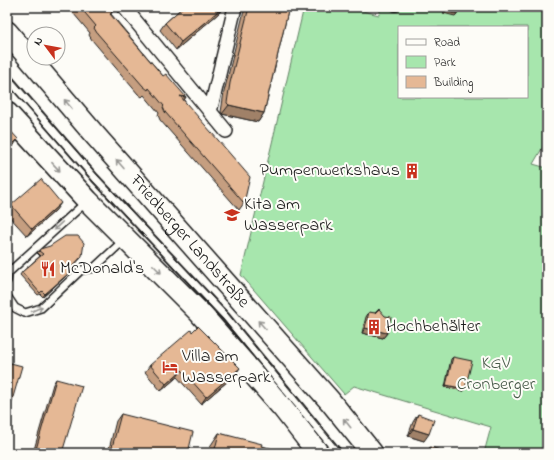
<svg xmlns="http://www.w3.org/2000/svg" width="554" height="460" font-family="'Indie Flower',sans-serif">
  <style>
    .green { fill: #a7e6ad; stroke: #628164; fill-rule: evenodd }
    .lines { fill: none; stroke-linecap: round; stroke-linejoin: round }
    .lane-casing { stroke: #1c1c1c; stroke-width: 10 }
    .street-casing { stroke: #1c1c1c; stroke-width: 16 }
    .primary-casing { stroke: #1c1c1c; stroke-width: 24 }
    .lane { stroke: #fdfcf7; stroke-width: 7 }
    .street { stroke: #fdfcf7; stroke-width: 13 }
    .primary { stroke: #fdfcf7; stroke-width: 21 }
    .tram { stroke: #1c1c1c; stroke-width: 1 }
    .wall { fill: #c59e80; stroke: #1c1c1c }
    .shaded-wall { fill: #a08168; stroke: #1c1c1c }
    .building { fill: #e5b895; stroke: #1c1c1c }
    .oneway { stroke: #989794 }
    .labels { text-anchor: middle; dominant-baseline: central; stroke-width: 4; stroke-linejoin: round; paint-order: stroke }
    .poi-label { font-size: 18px; fill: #1c1c1c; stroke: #fdfcf7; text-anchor: start }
    .street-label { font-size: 18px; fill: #1c1c1c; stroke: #fdfcf7 }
    .park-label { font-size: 18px; fill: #465948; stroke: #fdfcf7 }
  </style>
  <rect width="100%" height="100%" fill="#fdfcf7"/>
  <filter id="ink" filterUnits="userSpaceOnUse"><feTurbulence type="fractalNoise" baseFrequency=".025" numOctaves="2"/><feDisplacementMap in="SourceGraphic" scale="8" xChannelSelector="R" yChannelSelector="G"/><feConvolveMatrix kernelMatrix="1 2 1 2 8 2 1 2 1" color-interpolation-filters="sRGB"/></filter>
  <g filter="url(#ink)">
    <path class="green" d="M 304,7 L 346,7 L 379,15 L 381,7 L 547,7 L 547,140 L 533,164 L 547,168 L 547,453 L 484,453 L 491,427 L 354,386 L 344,394 L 241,275 ZM 399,27 L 527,27 L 527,97 L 399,97 Z"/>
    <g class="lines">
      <g class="lane-casing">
        <path id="lane" d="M 395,7 L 396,7
          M 7,77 L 95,178 L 226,317 L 338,453
          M 7,281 L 8,273 L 86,202
          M 7,296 L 15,308 L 25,313 L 41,308 L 81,270 L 94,268 L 124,240"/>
      </g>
      <g class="street-casing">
        <path id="street" d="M 124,7 L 226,131
          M 210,112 L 235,7"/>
      </g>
      <g class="primary-casing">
        <g id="primary">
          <path id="s1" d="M 7,32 L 93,133 L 330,401 L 372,453"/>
          <path d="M 7,113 L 88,201 L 200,313 L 283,408 L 318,453"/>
        </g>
      </g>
      <use href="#lane" class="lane"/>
      <use href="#street" class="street"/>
      <use href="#primary" class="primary"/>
      <path class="tram" d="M 7,72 L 98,176 L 228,314 L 342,453
        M 7,83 L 93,181 L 223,319 L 333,453"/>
    </g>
    <path class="wall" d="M 68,7 L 109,7 L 113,11 L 111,14 L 163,76 L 186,97 L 184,100 L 244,203 L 239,210 L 160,120 L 158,115 L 159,113 L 144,95 L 142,97 L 138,94 L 92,40 L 89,35 L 90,33 Z
      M 183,7 L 223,7 L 219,13 L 176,50 L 160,30 L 165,23 Z
      M 245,7 L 289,7 L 264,113 L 258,122 L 222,114 L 221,112 L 224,92 Z
      M 11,205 L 56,210 L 27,236 L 7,214 L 7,210 Z
      M 39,251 L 81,258 L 69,271 L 67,275 L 43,297 L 40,294 L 38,295 L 20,275 L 22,272 L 40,256 L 37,253 Z
      M 369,312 L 385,316 L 387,333 L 383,338 L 362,333 L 366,317 Z
      M 453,357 L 464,391 L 445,387 L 451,359 Z
      M 150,365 L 235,375 L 201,404 L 177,377 L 161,391 L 145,372 Z
      M 56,379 L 62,453 L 33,453 L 53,384 Z
      M 121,414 L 188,453 L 108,453 L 116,421 Z
      M 418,414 L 424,441 L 408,436 L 413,422 Z
      M 219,433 L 261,446 L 290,453 L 209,453 L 211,445 Z"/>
    <path class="shaded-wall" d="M 223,7 L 219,13 L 176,50 L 181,42 Z
      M 445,11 L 457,14 L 455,16 L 443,13 Z
      M 180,96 L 186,97 L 181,104 Z
      M 229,105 L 264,113 L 258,122 L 222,114 Z
      M 18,139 L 10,151 L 7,154 L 7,150 Z
      M 61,203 L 56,210 L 27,236 L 32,229 Z
      M 69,273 L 67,275 L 43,297 L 45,294 Z
      M 365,328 L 387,333 L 383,338 L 362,333 Z
      M 240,368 L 235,375 L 201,404 L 206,397 Z
      M 182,370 L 177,377 L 161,391 L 166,384 Z
      M 446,385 L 465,389 L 464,391 L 445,387 Z
      M 413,429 L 429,434 L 424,441 L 408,436 Z
      M 111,451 L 119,453 L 110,453 Z"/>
    <path class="building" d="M 80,7 L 109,7 L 113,11 L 110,14 L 163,76 L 166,74 L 186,97 L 180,96 L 250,177 L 244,203 L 165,112 L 163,107 L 164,106 L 149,88 L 148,90 L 143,86 L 97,33 L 94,28 L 96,26 Z
      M 183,7 L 223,7 L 181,42 L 165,23 Z
      M 249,7 L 289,7 L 264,113 L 229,105 L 227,103 L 230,83 Z
      M 446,7 L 459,7 L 457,14 L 445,11 Z
      M 7,127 L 18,139 L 7,150 Z
      M 41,179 L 61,203 L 32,229 L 11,205 Z
      M 65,236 L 78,236 L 84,243 L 82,256 L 69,270 L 69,273 L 45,294 L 42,291 L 40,293 L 22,272 L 43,254 L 39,251 L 40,249 L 50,246 Z
      M 379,309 L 385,316 L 391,317 L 387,333 L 365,328 L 369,312 L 375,313 Z
      M 198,326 L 240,368 L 206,397 L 182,370 L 166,384 L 150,365 L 191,330 L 192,332 Z
      M 453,357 L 472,361 L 465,389 L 446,385 Z
      M 7,362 L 22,366 L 7,418 Z
      M 56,379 L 82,386 L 62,453 L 35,453 Z
      M 121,414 L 193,432 L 188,453 L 119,453 L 111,451 Z
      M 418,414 L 434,420 L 429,434 L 413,429 Z
      M 219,433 L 262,444 L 261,446 L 284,452 L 286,450 L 290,453 L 214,453 Z
      M 430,447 L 451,453 L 428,453 Z"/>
    <defs><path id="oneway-shaft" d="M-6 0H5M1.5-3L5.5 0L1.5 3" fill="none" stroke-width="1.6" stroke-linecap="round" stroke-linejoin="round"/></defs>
    <g class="oneway">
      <use href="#oneway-shaft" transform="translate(68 104) rotate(-130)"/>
      <use href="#oneway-shaft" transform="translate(120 164) rotate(-131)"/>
      <use href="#oneway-shaft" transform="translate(56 167) rotate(47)"/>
      <use href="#oneway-shaft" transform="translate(58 226) rotate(137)"/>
      <use href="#oneway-shaft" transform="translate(157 269) rotate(45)"/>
      <use href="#oneway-shaft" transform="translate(37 309) rotate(-24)"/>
      <use href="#oneway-shaft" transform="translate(262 325) rotate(-132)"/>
      <use href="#oneway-shaft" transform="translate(347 423) rotate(-129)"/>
    </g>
  </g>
  <defs>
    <g id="building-bare" transform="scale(1.2)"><path d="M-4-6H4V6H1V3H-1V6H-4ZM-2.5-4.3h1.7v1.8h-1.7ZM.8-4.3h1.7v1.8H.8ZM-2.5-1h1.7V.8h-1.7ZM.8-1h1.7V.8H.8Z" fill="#c8321e" stroke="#fdfcf7" stroke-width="2.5" paint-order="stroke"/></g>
    <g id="school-bare" transform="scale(1.2)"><path d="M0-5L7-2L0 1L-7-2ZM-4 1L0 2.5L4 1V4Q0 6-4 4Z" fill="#c8321e" stroke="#fdfcf7" stroke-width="2.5" paint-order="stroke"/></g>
    <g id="restaurant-bare" transform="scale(1.2)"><path d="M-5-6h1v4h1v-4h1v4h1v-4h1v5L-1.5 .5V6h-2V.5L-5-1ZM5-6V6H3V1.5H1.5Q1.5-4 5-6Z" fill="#c8321e" stroke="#fdfcf7" stroke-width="2.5" paint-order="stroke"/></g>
    <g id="hotel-bare" transform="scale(1.2)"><path d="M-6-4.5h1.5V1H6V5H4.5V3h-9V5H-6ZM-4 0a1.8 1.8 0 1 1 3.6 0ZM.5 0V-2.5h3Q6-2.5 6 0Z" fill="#c8321e" stroke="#fdfcf7" stroke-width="2.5" paint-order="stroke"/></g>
  </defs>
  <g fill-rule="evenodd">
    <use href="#building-bare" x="412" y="171"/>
    <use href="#school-bare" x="232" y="215"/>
    <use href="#restaurant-bare" x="48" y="269"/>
    <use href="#building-bare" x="374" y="327"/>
    <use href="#hotel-bare" x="170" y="367"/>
  </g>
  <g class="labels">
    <g class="poi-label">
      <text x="400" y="171" text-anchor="end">Pumpenwerkshaus</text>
      <text x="244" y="205">Kita am<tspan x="244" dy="21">Wasserpark</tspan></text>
      <text x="60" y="269">McDonald's</text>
      <text x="386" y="327">Hochbehälter</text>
      <text x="182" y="357">Villa am<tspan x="182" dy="21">Wasserpark</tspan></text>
    </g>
    <g class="street-label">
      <text stroke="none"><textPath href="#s1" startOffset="278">Friedberger Landstraße</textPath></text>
    </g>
    <g class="park-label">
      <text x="496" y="364">KGV<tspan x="496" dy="21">Cronberger</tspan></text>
    </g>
  </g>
  <rect width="554" height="460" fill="none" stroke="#fdfcf7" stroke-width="24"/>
  <rect x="12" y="12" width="530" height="436" fill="none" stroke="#1c1c1c" stroke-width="1.5" filter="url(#ink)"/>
  <rect x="398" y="26" width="130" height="72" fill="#fdfcf7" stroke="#a3a29f"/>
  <rect x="406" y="39" width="20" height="6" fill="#fdfcf7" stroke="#a3a29f"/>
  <text x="434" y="46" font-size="12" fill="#1c1c1c">Road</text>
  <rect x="406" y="56" width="20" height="12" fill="#a7e6ad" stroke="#a3a29f"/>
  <text x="434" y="66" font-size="12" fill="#1c1c1c">Park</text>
  <rect x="406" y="76" width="20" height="12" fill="#e5b895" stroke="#a3a29f"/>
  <text x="434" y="86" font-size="12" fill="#1c1c1c">Building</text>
  <g transform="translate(46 46) rotate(302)"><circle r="19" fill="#fdfcf7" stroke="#a3a29f"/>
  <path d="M0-3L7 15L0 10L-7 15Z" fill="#c8321e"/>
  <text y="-6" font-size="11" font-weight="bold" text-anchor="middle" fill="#1c1c1c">N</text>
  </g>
</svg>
